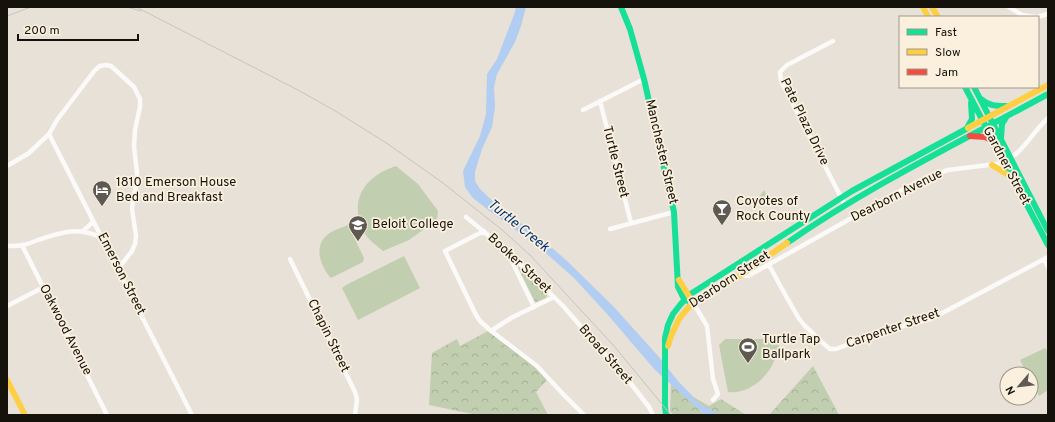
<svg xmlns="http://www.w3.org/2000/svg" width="1055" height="422" font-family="Overpass,sans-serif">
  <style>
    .grass { fill: #c2ceb0 }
    .park { fill: url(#park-crowns) }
    .water { fill: #b2cdf2 }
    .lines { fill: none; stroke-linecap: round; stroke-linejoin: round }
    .street { stroke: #fbfaf9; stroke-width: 4.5 }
    .fast { stroke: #16e098; stroke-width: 6 }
    .slow { stroke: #ffcf43; stroke-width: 6 }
    .jam { stroke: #f24e42; stroke-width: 6 }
    .rail { stroke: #c6c4c1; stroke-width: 1 }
    .labels { text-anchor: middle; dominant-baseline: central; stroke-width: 3.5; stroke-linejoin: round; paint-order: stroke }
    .street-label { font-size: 13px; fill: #15120b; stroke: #fbf0dd }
    .poi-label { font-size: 13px; fill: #15120b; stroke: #fbf0dd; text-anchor: start }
    .water-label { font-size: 14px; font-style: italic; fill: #013679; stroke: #fbf0dd }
  </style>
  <defs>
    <pattern id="park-crowns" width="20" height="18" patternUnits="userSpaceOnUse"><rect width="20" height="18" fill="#c2ceb0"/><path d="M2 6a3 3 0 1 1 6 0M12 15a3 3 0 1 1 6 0" fill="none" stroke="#a6b096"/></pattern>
  </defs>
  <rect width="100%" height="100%" fill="#e7e1d7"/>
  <path class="grass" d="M 396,166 L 418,184 L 438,211 L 437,220 L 409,240 L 383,251 C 377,246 369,240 365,234 C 362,229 361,224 359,219 C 353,192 371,174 396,166 Z
    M 764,190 L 771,205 L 754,204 Z
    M 348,225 L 364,258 L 363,262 L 331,278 C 321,267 313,247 327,235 C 333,230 341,228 348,225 Z
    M 404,256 L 420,288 L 358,320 L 342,288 L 346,285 Z
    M 725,339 L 778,339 L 780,340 C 777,361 768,378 749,388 C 743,391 736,393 728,392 L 719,345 Z
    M 1045,348 L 1048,352 L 1048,390 L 1039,396 L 1031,381 L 1031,374 L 1027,374 L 1020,360 Z"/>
  <path class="park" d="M 518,267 L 519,267 L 520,268 L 547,294 L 546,298 L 536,302 L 535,302 Z
    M 488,331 L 534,366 L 547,380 L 536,392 L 548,415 L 477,415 L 429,405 L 432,353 L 457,339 L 460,346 Z
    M 813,366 L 839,415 L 769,415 Z
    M 671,384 L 709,406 L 721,399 L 746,415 L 674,415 L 670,411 Z"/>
  <path class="water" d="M 516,7 L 526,7 L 521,26 L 515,42 L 497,74 L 494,87 L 495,107 L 492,127 L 482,149 L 475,172 L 475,181 L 480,189 L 500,208 L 510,218 L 521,223 L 536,234 L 567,261 L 613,306 L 659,357 L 678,381 L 699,403 L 720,415 L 705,415 L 655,370 L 608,315 L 574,278 L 538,246 L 491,212 L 473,198 L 465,187 L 463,171 L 480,136 L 486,114 L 487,74 L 497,59 L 515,12 Z"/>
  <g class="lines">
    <path class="street" d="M 1009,7 L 1022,15 L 1035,17
      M 1037,17 L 1048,14
      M 833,41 L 787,65 L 780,72 L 781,81 L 845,205
      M 600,101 L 631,223
      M 583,110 L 644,79
      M 49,134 L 192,415
      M 7,166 L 29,153 L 49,134 L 57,120 L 95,70 L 100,66 L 106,65 L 111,66 L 134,87 L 140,99 L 140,107 L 135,130 L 134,147 L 137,173 L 137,181 L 133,200 L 132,209 L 136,236 L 135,244 L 132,251 L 118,269
      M 466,217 L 506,250 L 563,306 L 632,385 L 649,407 L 653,415
      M 610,229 L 674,212
      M 83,231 L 93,222
      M 484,231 L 445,251 L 476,315 L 480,321 L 490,330 L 537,366 L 563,394 L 584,415
      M 22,245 L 107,415
      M 7,246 C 12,246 18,246 23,245 C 28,244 33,242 38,240 C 62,232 79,226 102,238
      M 508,253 L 534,307
      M 290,259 L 355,392 L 357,399 L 355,415
      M 1044,259 L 1048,267
      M 769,265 L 782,289 L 798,317 L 804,325 L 824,344 L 830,349 L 836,349 L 844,346 L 870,336 L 903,326 L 931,319 L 1048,257
      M 741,275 L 748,276 L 900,191 L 927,177 L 948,170 L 1004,163 C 1023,152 1032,133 1048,118
      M 692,303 L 697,309 L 707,326 L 713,379 L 718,394 L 713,400
      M 7,306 L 44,287
      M 491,331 L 511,318 L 554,297"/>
    <path class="fast" d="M 621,7 L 630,29 L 644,79 L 674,212 L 678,287 L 684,299 L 692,303
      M 965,87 L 1048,245
      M 974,87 L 1048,231
      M 981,99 C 989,106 996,106 1006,106
      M 967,128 L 972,119 L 971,103
      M 1001,138 L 1002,124 L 1007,116
      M 787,243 C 869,186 960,142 1048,94
      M 666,415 L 665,406 L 665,338 L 668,325 L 673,314 L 680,305 L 689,295 L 852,191 L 968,128"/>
    <path class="slow" d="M 923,7 L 928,17
      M 932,7 L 938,17
      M 968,128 L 1048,85
      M 992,165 L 1010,176
      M 679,280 L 690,298
      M 668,346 L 671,336 L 679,319 L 692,303 L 741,275 L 787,243
      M 7,380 L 25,415"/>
    <path class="jam" d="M 970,136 L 985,137 L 994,142"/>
    <path class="rail" d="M 127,7 L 141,11
      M 136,7 L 298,90 L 337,112 L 388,144 L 443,183 L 501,229 L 530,255 L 614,346 L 671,415
      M 7,16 L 31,7"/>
  </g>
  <defs>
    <g id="hotel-pin" transform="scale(1)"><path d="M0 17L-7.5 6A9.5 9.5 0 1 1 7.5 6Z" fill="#5e5a52" stroke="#fbf0dd"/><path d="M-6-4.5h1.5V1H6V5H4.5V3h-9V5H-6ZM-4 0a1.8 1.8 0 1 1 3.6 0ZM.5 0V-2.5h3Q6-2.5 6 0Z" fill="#fff"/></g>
    <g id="bar-pin" transform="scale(1)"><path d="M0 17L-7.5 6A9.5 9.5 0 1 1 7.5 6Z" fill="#5e5a52" stroke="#fbf0dd"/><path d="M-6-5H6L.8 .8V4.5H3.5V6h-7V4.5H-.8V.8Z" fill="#fff"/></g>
    <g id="university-pin" transform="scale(1)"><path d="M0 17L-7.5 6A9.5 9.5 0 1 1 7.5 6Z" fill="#5e5a52" stroke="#fbf0dd"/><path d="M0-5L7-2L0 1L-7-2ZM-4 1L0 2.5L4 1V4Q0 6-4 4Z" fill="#fff"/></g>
    <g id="stadium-pin" transform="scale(1)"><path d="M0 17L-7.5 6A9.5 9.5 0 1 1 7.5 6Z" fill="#5e5a52" stroke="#fbf0dd"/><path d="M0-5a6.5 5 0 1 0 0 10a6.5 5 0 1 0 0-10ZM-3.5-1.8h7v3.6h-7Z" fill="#fff"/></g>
  </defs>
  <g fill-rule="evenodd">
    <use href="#hotel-pin" x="102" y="190"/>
    <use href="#bar-pin" x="722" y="209"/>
    <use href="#university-pin" x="358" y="225"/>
    <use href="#stadium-pin" x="748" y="347"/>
  </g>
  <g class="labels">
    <g class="street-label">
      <text transform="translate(804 122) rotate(64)">Pate Plaza Drive</text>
      <text transform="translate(661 152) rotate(77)">Manchester Street</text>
      <text transform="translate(615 162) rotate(76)">Turtle Street</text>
      <text transform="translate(1006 166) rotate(62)">Gardner Street</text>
      <text transform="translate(897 196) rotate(-27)">Dearborn Avenue</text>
      <text transform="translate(519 264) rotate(43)">Booker Street</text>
      <text transform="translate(121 274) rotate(63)">Emerson Street</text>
      <text transform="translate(730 280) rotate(-33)">Dearborn Street</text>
      <text transform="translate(893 329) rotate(-19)">Carpenter Street</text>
      <text transform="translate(65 330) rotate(63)">Oakwood Avenue</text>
      <text transform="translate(328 336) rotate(64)">Chapin Street</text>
      <text transform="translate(605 355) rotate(49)">Broad Street</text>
    </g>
    <g class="poi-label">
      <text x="116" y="183">1810 Emerson House<tspan x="116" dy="15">Bed and Breakfast</tspan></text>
      <text x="736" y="202">Coyotes of<tspan x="736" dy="15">Rock County</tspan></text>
      <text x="372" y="225">Beloit College</text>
      <text x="762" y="340">Turtle Tap<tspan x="762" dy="15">Ballpark</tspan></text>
    </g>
    <g class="water-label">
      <text transform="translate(518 226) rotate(39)">Turtle Creek</text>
    </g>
  </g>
  <rect width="1055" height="422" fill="none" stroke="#15120b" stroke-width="16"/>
  <rect x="899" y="16" width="140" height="72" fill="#fbf0dd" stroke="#9f9789"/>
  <rect x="907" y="29" width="20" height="6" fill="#16e098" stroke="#9f9789"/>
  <text x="935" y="36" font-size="12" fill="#15120b">Fast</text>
  <rect x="907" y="49" width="20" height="6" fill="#ffcf43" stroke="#9f9789"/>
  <text x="935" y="56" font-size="12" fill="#15120b">Slow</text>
  <rect x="907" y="69" width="20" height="6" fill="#f24e42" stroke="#9f9789"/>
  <text x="935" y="76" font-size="12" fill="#15120b">Jam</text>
  <g transform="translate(1019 386) rotate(242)"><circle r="19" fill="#fbf0dd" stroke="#9f9789"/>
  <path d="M0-3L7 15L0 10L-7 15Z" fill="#5e5a52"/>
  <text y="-6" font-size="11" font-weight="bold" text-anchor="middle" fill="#15120b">N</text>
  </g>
  <path d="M18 34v6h120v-6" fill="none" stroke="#15120b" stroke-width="2"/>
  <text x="24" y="34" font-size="12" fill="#15120b" stroke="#fbf0dd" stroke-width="3" paint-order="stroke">200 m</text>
</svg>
